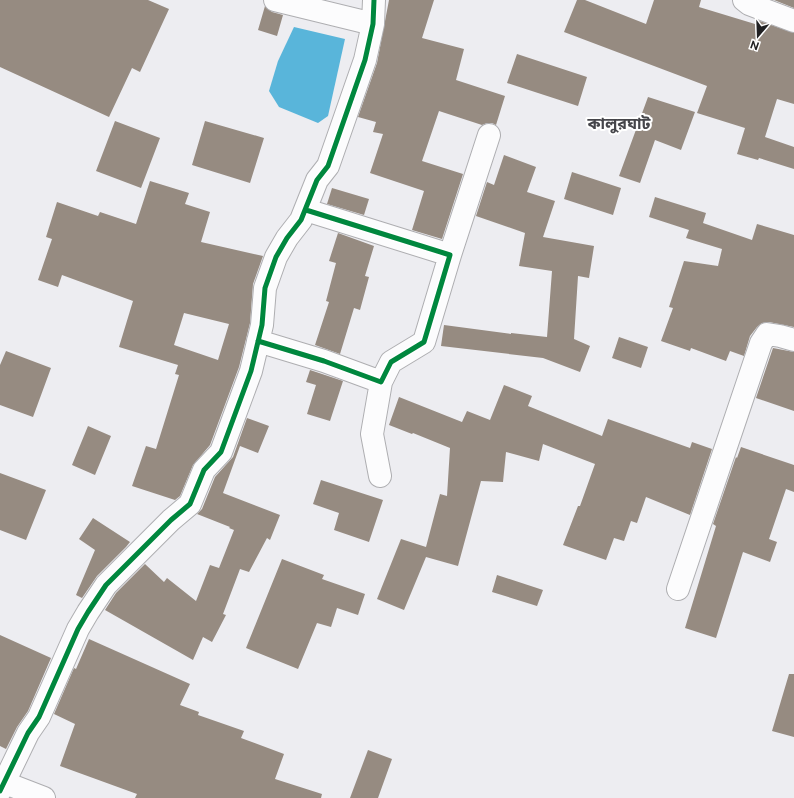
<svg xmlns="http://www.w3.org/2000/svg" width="794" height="798" font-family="'Public Sans','Noto Sans Bengali',sans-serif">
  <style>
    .water { fill: #59b5da }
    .building { fill: #968b81; fill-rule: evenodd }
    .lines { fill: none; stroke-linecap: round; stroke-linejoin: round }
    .minor-casing { stroke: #aeaeb1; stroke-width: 24 }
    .highway-casing { stroke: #aeaeb1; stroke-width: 24 }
    .minor { stroke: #fcfcfd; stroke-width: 22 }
    .highway { stroke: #fcfcfd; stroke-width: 22 }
    .cycleway-casing { stroke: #fff; stroke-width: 8 }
    .cycleway { stroke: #00873e; stroke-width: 5 }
    .labels { text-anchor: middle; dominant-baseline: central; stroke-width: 4; stroke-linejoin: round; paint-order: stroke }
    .district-label { font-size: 16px; font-weight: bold; fill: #45454a; stroke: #fff }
  </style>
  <rect width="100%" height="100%" fill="#ededf1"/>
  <path class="water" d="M 294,27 L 345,39 L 328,116 L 318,123 L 279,107 L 269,91 L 278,61 Z"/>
  <path class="building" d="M 0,0 L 148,0 L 169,9 L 140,72 L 132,68 L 109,117 L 0,67 Z
    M 389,0 L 434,0 L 422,38 L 464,49 L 456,80 L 505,96 L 496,125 L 492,123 L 487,123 L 482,125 L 439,111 L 422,161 L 463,174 L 442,239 L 412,230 L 424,191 L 370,173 L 383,134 L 373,132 L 376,122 L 358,117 L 377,63 Z
    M 577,0 L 585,0 L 646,24 L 654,0 L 701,0 L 699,7 L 755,24 L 757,20 L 794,33 L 794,104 L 777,99 L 765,137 L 794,147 L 794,169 L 759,158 L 758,160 L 737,154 L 745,128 L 697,113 L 707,86 L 564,32 Z
    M 774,0 L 794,0 L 794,8 Z
    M 265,6 L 272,12 L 283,15 L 277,36 L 258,30 Z
    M 517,54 L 587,77 L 578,106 L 507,83 Z
    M 648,97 L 695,112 L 681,150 L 655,140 L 640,183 L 619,176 Z
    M 115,121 L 160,138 L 141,188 L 96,171 Z
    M 205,121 L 264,138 L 250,183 L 192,165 Z
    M 504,155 L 536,167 L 527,192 L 555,201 L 543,237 L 594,246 L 589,278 L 578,276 L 574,339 L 590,346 L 580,372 L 543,358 L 441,346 L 444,325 L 511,334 L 511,333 L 547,337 L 552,271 L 519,266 L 525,233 L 476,216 L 487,182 L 494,185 Z
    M 572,172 L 621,188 L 613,215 L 564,199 Z
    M 150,181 L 189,193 L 185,204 L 210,212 L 201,242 L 263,256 L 253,284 L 250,323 L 239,367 L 210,445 L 193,465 L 180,496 L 175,500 L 132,486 L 146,446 L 156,449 L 179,375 L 175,374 L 178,365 L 119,347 L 133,301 L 62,275 L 58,287 L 38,280 L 52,239 L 46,237 L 57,202 L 98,216 L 100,212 L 136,224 ZM 184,313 L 229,324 L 218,360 L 174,345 Z
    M 332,188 L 369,199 L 364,215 L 327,204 Z
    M 655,197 L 706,213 L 703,223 L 752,240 L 757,224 L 794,235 L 794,327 L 769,322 L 762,323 L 757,327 L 750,336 L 744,356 L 730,351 L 726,361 L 691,348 L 690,351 L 661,341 L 673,308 L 669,307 L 684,261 L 718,266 L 722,249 L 686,238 L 689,230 L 649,217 Z
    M 338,233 L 374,246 L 365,276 L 369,277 L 360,310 L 354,308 L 340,354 L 315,345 L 329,302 L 326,301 L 336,263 L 329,261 Z
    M 619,337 L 648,347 L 641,368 L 612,358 Z
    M 773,348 L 794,352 L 794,411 L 756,398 Z
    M 6,351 L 51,368 L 33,417 L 0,405 L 0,365 Z
    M 310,370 L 343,381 L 330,421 L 307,414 L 316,385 L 306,382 Z
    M 504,385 L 532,396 L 528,406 L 602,436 L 608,419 L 690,448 L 692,442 L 712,449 L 690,515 L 646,497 L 637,523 L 631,521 L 624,541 L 614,538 L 606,560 L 563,545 L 578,506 L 580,506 L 595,464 L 543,444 L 539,461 L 506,452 L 503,482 L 481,481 L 458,566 L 426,557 L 404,610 L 377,599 L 401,539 L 426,547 L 440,494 L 447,496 L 450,448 L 413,433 L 412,434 L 389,425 L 399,397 L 462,422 L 467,411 L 490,420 Z
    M 247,418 L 269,426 L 258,453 L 240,446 L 223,493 L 280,515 L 270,540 L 267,538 L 249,572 L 240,569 L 223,614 L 226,615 L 212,642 L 203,637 L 193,660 L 105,610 L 116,593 L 145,564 L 164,582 L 167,578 L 196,601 L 210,565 L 219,568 L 234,530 L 229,528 L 230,527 L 197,514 L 202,509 L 215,477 L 233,457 Z
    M 88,426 L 111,436 L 95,475 L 72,465 Z
    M 741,447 L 794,465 L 794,492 L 786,489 L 769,539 L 777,542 L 770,562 L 743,552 L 716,638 L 685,628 L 716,526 L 713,524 L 736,457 L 737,458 Z
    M 0,473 L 46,490 L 26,540 L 0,530 Z
    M 321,480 L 383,500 L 369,542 L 334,530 L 339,513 L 313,504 Z
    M 93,518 L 130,542 L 126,547 L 97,576 L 82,598 L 76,595 L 95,550 L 79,539 Z
    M 282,559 L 324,575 L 322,579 L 365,594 L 358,615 L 337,608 L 331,627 L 317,623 L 298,669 L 246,648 Z
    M 497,575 L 543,590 L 537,606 L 492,592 Z
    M 0,635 L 51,658 L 28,711 L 17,727 L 6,749 L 0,746 Z
    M 89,639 L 190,684 L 180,705 L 199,712 L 198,715 L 244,731 L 241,738 L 284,754 L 275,779 L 322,794 L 321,798 L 135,798 L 137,794 L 60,766 L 75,724 L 54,714 L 74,668 L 76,669 Z
    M 789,674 L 794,674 L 794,737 L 772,731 Z
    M 368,750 L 392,759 L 378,798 L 350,798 Z"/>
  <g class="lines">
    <g class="minor-casing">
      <path id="minor" d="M 275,0 L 373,24
        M 744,0 L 749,4 L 794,21
        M 450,255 L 489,135
        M 258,341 L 324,361 L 381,382 L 391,362 L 424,342 L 450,255 L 306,210
        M 380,476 L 372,434 L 381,382
        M 678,589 L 761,343 L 767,334 L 780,336 L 794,340
        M 0,791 L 28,733 L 39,717 L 78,629 L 88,612 L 106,585 L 171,520 L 190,504 L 204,470 L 221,452 L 251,371 L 262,325 L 265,288 L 276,257 L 287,238 L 301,220 L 317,180 L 328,166 L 365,60 L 373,24 L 374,0"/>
    </g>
    <g class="highway-casing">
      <path id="highway" d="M 0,781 L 44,798"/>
    </g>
    <use href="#minor" class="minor"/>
    <use href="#highway" class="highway"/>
    <g class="cycleway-casing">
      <path id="cycleway" d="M 258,341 L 324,361 L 381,382 L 391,362 L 424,342 L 450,255 L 306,210
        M 0,791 L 28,733 L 39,717 L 78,629 L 88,612 L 106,585 L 171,520 L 190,504 L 204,470 L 221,452 L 251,371 L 262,325 L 265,288 L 276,257 L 287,238 L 301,220 L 317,180 L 328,166 L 365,60 L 373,24 L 374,0"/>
    </g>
    <use href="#cycleway" class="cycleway"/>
  </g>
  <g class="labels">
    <g class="district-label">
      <text x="619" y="123">কালুরঘাট</text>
    </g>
  </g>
  <g transform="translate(758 36) rotate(199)" stroke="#ffffff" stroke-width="3" paint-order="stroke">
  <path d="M0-3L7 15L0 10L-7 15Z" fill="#202022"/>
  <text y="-6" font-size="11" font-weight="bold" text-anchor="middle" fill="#202022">N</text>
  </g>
</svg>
